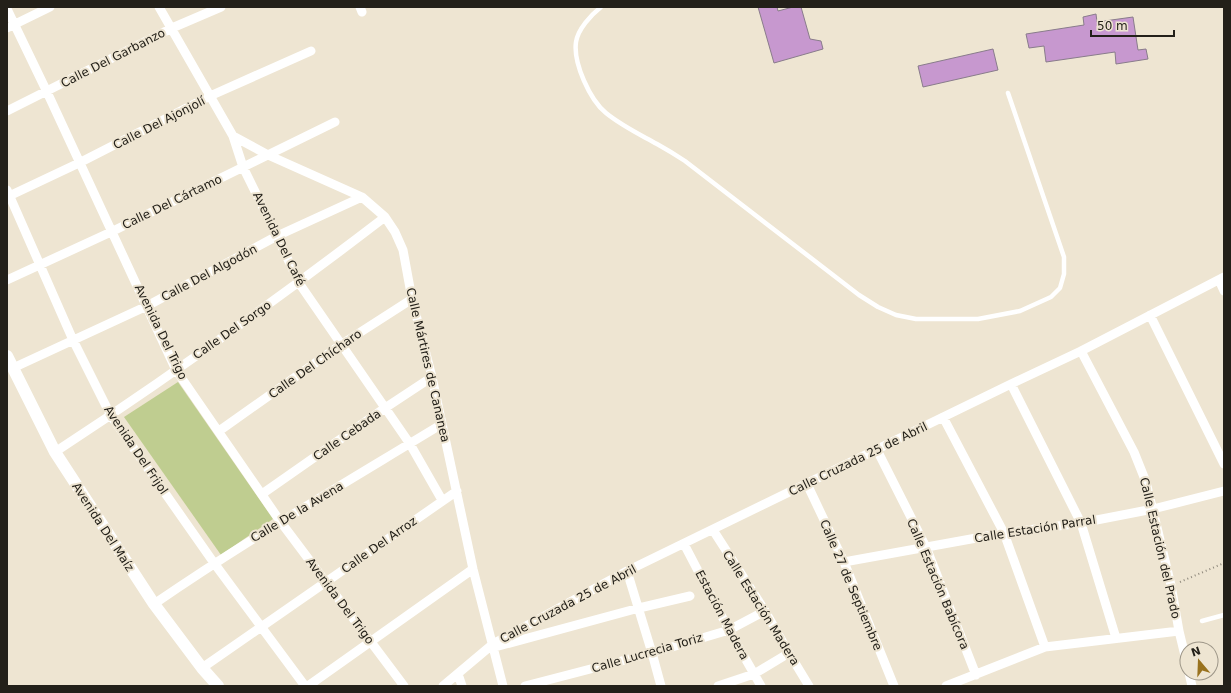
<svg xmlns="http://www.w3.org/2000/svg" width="1231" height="693" font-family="'DejaVu Sans',sans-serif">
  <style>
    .green { fill: #bfcd90 }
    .building { fill: #c798cf; stroke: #897c8b }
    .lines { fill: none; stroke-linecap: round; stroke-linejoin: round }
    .path { stroke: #908a7d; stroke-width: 2; stroke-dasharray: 1 3; stroke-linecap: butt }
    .service { stroke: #fff; stroke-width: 4.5 }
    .minor { stroke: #fff; stroke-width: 9 }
    .tertiary { stroke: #fff; stroke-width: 12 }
    .labels { text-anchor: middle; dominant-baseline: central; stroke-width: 4; stroke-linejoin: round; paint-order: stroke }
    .street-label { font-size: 12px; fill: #232019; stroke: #eee5d2 }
  </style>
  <rect width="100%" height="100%" fill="#eee5d2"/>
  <path class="green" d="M 178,382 L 273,519 L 221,555 L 124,417 Z"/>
  <path class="building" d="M 758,7 L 777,7 L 778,11 L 793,7 L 801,7 L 810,39 L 821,41 L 823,49 L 774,63 Z
    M 1096,14 L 1097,22 L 1133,17 L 1138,50 L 1146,49 L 1148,59 L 1116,64 L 1115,52 L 1046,62 L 1044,46 L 1029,48 L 1026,34 L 1084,25 L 1083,17 Z
    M 993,49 L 998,70 L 923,87 L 918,66 Z"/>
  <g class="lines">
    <path class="path" d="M 1180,582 L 1224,563"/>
    <path class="service" d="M 601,7 C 591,15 578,29 576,42 C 573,63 590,100 606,113 C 622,126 639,134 657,144 C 666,149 676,155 685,161 L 859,295 L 878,307 L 896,315 L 916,319 L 978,319 L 1020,311 L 1051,297 L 1060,288 L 1064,274 L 1064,257 L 1008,93
      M 1202,621 L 1224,615"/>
    <path class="minor" d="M 159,7 L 233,136 L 243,167 L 277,236 L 299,283 L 410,444 L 442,500
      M 360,7 L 362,12
      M 7,9 L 47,92 L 176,370 L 280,521 L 404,686
      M 7,28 L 50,7
      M 7,111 L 172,28 L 221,7
      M 233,136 L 268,155 L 362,197 L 385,217 L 395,232 L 403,250 L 412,299 L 432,377 L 473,569 L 503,686
      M 7,190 L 73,340 L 111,416 L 214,563 L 305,686
      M 7,197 L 79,163 L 210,96 L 311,51
      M 7,280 L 111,232 L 335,122
      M 1219,280 L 1224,291
      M 1150,315 L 1224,464
      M 1081,351 L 1134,452 L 1146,482 L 1171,585 L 1179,631 L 1187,664
      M 13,368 L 147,306 L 277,236 L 362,197
      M 1011,384 L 1081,523 L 1116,638
      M 943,417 L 1004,533 L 1045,647
      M 219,431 L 342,344 L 412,299
      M 877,450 L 926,547 L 976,675
      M 55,452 C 168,378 278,299 385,217
      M 807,484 L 844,562 L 894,686
      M 262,494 L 385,408 L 432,377
      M 713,530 L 765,611 L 789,653 L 809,686
      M 684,544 L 729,630 L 761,686
      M 844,562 L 1004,533 L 1081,523 L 1153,509 L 1224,491
      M 627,571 L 652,653 L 661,686
      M 154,604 C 247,540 345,483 442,424
      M 495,647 L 639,608 L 690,596
      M 202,668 L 457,491
      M 1189,673 L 1192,686
      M 458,674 L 462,686
      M 308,686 L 473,569
      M 443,686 L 493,644 L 627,571 L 1011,384 L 1081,351 L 1224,277
      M 525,686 L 652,653 L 729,630 L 765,611
      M 718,686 L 754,674 L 789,653
      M 946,686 L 1045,647 L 1179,631"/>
    <path class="tertiary" d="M 7,356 L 55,452 L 154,604 L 202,668 L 218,686"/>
  </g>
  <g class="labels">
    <g class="street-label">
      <text transform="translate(113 58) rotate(-27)">Calle Del Garbanzo</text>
      <text transform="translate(159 123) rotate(-27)">Calle Del Ajonjolí</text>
      <text transform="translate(172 202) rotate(-26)">Calle Del Cártamo</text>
      <text transform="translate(279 239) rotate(64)">Avenida Del Café</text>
      <text transform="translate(209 273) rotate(-28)">Calle Del Algodón</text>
      <text transform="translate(232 330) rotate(-35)">Calle Del Sorgo</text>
      <text transform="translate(161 332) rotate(64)">Avenida Del Trigo</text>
      <text transform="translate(315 364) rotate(-35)">Calle Del Chícharo</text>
      <text transform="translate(428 365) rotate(77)">Calle Mártires de Cananea</text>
      <text transform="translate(347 435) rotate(-35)">Calle Cebada</text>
      <text transform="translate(136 450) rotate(56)">Avenida Del Frijol</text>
      <text transform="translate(858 459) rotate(-26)">Calle Cruzada 25 de Abril</text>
      <text transform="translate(297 512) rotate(-31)">Calle De la Avena</text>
      <text transform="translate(103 527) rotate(57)">Avenida Del Maíz</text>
      <text transform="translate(1035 529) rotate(-9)">Calle Estación Parral</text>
      <text transform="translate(379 545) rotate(-35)">Calle Del Arroz</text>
      <text transform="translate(1160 548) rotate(77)">Calle Estación del Prado</text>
      <text transform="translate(938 584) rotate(67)">Calle Estación Babícora</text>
      <text transform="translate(851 585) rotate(67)">Calle 27 de Septiembre</text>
      <text transform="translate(340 601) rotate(53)">Avenida Del Trigo</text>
      <text transform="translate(568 604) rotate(-28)">Calle Cruzada 25 de Abril</text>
      <text transform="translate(761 608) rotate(58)">Calle Estación Madera</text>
      <text transform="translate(722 615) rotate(62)">Estación Madera</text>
      <text transform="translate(647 653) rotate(-16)">Calle Lucrecia Toriz</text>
    </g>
  </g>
  <rect width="1231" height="693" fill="none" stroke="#232019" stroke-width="16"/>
  <g transform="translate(1199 661) rotate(341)"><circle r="19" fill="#eee5d2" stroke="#9d9688"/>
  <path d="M0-3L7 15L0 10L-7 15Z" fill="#99721e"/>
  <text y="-6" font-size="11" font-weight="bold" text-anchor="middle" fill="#232019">N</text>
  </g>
  <path d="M1091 30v6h83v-6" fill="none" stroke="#232019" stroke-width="2"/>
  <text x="1097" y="30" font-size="12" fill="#232019" stroke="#eee5d2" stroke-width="3" paint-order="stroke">50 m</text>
</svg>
